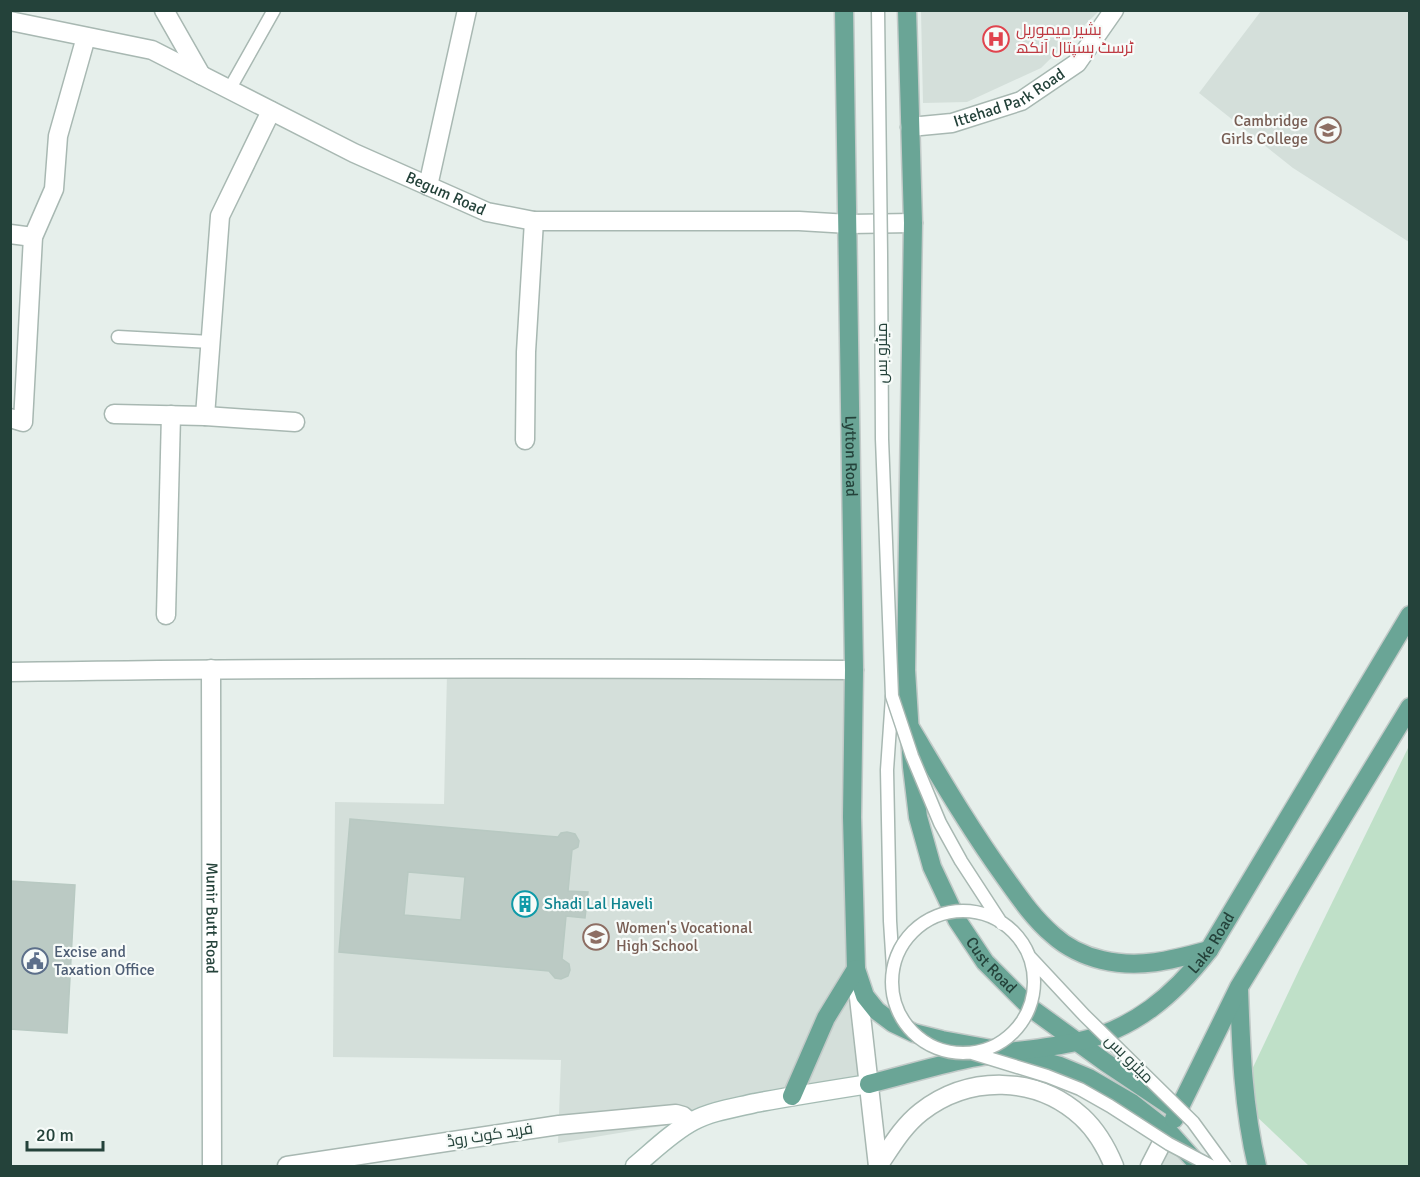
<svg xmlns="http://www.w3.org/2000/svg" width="1420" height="1177" font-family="Signika,Cairo,sans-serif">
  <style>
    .built { fill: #d4dfda }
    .green { fill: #bfe0c8 }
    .building { fill: #bbcac4; stroke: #b8c9c2; stroke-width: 1.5; fill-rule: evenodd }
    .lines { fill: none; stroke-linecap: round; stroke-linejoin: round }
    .service-casing { stroke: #a8b8b2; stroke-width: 15 }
    .minor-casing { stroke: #a8b8b2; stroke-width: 21 }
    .tertiary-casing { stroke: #a8b8b2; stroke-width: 21 }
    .secondary-casing { stroke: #a4bbb3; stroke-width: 21 }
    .primary-casing { stroke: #c2cac8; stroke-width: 21 }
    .service { stroke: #fff; stroke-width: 12 }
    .minor { stroke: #fff; stroke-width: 18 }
    .tertiary { stroke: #fff; stroke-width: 18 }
    .secondary { stroke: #fff; stroke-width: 18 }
    .primary { stroke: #6aa596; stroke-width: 18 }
    .service-bridge-casing { stroke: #a8b8b2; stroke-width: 15; stroke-linecap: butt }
    .service-bridge { stroke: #fff; stroke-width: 12 }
    .labels { text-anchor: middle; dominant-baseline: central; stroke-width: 4.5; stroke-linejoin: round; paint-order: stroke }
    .health-label { font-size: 16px; fill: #be3a42; stroke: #f7fbf9; text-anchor: start }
    .street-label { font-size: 16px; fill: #24423a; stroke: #f7fbf9 }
    .education-label { font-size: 16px; fill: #785e54; stroke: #f7fbf9; text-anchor: end }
    .culture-label { font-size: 16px; fill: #0d838f; stroke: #f7fbf9; text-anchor: start }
    .service-label { font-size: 16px; fill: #4e5e75; stroke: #f7fbf9; text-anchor: start }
  </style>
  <rect width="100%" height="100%" fill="#e6efeb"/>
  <path class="built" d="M 921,11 L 921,10 L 1099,11 L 1041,68 L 967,102 L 923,103 Z
    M 1261,11 L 1409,11 L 1409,242 L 1293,168 L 1199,93 Z
    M 854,670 L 863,1093 L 558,1143 L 561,1060 L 333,1057 L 335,802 L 444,804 L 447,673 Z
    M 1168,1131 L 1200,1166 L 1150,1166 Z"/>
  <path class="green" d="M 1409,746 L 1409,1166 L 1309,1166 L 1238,1099 L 1300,968 Z"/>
  <path class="building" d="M 350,819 L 558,837 L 561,833 L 567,832 L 575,834 L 579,841 L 578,847 L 572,850 L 568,891 L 588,892 L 585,918 L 566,916 L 562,959 L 569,964 L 570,970 L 568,976 L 561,979 L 555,978 L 549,971 L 339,952 ZM 408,872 L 465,877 L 461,920 L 404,915 Z
    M 10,881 L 75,885 L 67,1033 L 10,1029 Z"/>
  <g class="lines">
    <g class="service-casing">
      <path id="service" d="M 229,90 L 274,10
        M 118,337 L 211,342
        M 892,697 L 887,770 L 890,921 L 893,968"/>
    </g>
    <g class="minor-casing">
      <g id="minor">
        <path d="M 164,10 L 201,75"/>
        <path id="s1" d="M 910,127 L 952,123 L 1021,101 L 1077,63 L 1114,10"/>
        <path d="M 428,186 L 467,10"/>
        <path d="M 10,234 L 33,237"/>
        <path d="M 114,414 L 205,416 L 295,422"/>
        <path d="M 205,416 L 220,216 L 271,111"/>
        <path d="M 10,418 L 23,422 L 33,237 L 54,189 L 58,136 L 86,37"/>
        <path d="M 525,440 L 526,352 L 534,221"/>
        <path d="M 166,615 L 171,415"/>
        <path id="s2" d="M 211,669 L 212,1166"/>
        <path d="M 10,672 C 292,667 573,668 854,670"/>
      </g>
    </g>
    <g class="tertiary-casing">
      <g id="tertiary">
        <path id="s3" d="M 10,21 L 152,50 L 354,153 L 487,212 L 534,221 L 799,221 L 849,224 L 913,223"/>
        <path d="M 857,980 L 878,1166"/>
        <path d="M 287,1166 L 559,1125 L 676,1114 L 683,1116 L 690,1122"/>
        <path d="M 878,1166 C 891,1147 902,1127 921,1112 C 969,1075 1036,1075 1082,1117 C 1096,1130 1107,1149 1114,1166"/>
        <path d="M 1150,1166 L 1168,1131"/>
      </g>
    </g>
    <g class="secondary-casing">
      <path id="secondary" d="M 635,1166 C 653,1151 672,1132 693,1121 C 712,1111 734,1108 755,1103 C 793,1096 831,1090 869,1084"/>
    </g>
    <g class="primary-casing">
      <g id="primary">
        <path id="s4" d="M 844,10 L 854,670 L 852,817 L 856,969 L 865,996 L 877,1011 L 893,1023 L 914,1033 L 942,1040 L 1008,1052 L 1060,1066 L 1089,1078 L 1132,1103 L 1168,1131 L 1193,1159"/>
        <path id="s5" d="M 907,10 L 913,223 L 906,670 L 912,767 L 918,817 L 932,867 L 957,920 L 985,962 L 1032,1009 L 1105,1062 L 1178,1111"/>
        <path d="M 911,729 C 941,779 970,829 1004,876 C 1019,897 1033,918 1053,935 C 1066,947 1085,956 1102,960 C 1140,969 1172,960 1209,950"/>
        <path d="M 1239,989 C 1241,1049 1243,1107 1257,1166"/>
        <path id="s6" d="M 869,1084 C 901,1076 934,1066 967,1059 C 1003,1051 1040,1050 1076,1042 C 1134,1030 1174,995 1209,950 L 1410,615"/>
        <path d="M 792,1096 L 826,1018 L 856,969"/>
        <path d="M 1174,1119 L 1239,987 L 1410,707"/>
      </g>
    </g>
    <use href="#service" class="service"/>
    <use href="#minor" class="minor"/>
    <use href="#tertiary" class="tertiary"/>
    <use href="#secondary" class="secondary"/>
    <use href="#primary" class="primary"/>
    <g class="service-bridge-casing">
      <path id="service-bridge" d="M 878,10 L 881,254 L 882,439 L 892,696 L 912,756 L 940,823 L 961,861 L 1002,924
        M892 982a71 71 0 1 1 142 0a71 71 0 1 1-142 0Z
        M 1029,956 L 1085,1016 L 1193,1122 L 1225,1166
        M 972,1053 L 1047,1076 L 1080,1089 L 1110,1106 L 1169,1144 L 1211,1166"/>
    </g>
    <use href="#service-bridge" class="service-bridge"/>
  </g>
  <defs>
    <g id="hospital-ring" transform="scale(1.35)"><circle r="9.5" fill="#f7fbf9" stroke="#e0444e" stroke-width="1.5"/><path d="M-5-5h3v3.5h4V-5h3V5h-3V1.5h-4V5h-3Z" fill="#e0444e"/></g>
    <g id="university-ring" transform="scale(1.35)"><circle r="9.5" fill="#f7fbf9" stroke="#8d6e63" stroke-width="1.5"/><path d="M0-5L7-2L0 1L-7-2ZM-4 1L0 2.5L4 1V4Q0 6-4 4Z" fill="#8d6e63"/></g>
    <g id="building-ring" transform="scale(1.35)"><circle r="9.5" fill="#f7fbf9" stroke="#0f9aa8" stroke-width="1.5"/><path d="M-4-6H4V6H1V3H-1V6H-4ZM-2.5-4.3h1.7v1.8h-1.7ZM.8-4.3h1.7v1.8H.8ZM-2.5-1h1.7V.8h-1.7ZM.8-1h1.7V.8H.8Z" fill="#0f9aa8"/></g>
    <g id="school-ring" transform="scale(1.35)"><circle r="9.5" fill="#f7fbf9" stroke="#8d6e63" stroke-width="1.5"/><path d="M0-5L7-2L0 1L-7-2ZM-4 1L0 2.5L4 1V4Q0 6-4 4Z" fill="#8d6e63"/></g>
    <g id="civic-ring" transform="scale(1.35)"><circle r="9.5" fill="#f7fbf9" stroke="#5c6f8a" stroke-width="1.5"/><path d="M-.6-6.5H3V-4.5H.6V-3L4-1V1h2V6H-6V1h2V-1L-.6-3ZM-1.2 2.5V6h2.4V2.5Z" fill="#5c6f8a"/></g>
  </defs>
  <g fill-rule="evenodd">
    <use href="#hospital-ring" x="996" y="39"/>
    <use href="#university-ring" x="1328" y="130"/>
    <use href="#building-ring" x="525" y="904"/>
    <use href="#school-ring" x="596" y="937"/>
    <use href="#civic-ring" x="35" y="961"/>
  </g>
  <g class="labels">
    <g class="health-label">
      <text x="1016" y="30">بشیر میموریل<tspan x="1016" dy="18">ٹرسٹ ہسپتال آنکھ</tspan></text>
    </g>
    <g class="street-label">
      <text stroke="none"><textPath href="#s1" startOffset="105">Ittehad Park Road</textPath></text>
      <text stroke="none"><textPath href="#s3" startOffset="472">Begum Road</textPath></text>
      <text transform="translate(882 353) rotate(-90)">میٹرو بس</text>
      <text stroke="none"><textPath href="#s4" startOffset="446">Lytton Road</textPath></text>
      <text stroke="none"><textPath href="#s2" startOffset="249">Munir Butt Road</textPath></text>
      <text stroke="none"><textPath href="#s6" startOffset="384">Lake Road</textPath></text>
      <text stroke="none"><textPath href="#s5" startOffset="975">Cust Road</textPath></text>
      <text transform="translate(1129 1059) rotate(45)">میٹرو بس</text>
      <text transform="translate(490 1135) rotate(-9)">فرید کوٹ روڈ</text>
    </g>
    <g class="education-label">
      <text x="1308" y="121">Cambridge<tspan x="1308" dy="18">Girls College</tspan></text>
      <text x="616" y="928" text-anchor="start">Women's Vocational<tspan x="616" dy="18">High School</tspan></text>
    </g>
    <g class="culture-label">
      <text x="544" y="904">Shadi Lal Haveli</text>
    </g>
    <g class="service-label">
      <text x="54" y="952">Excise and<tspan x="54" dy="18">Taxation Office</tspan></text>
    </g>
  </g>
  <rect width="1420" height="1177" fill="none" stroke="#24423a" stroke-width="24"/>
  <path d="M27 1141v9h76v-9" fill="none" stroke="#24423a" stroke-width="3"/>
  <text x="36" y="1141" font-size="18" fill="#24423a" stroke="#f7fbf9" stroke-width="4.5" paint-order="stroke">20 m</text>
</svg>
